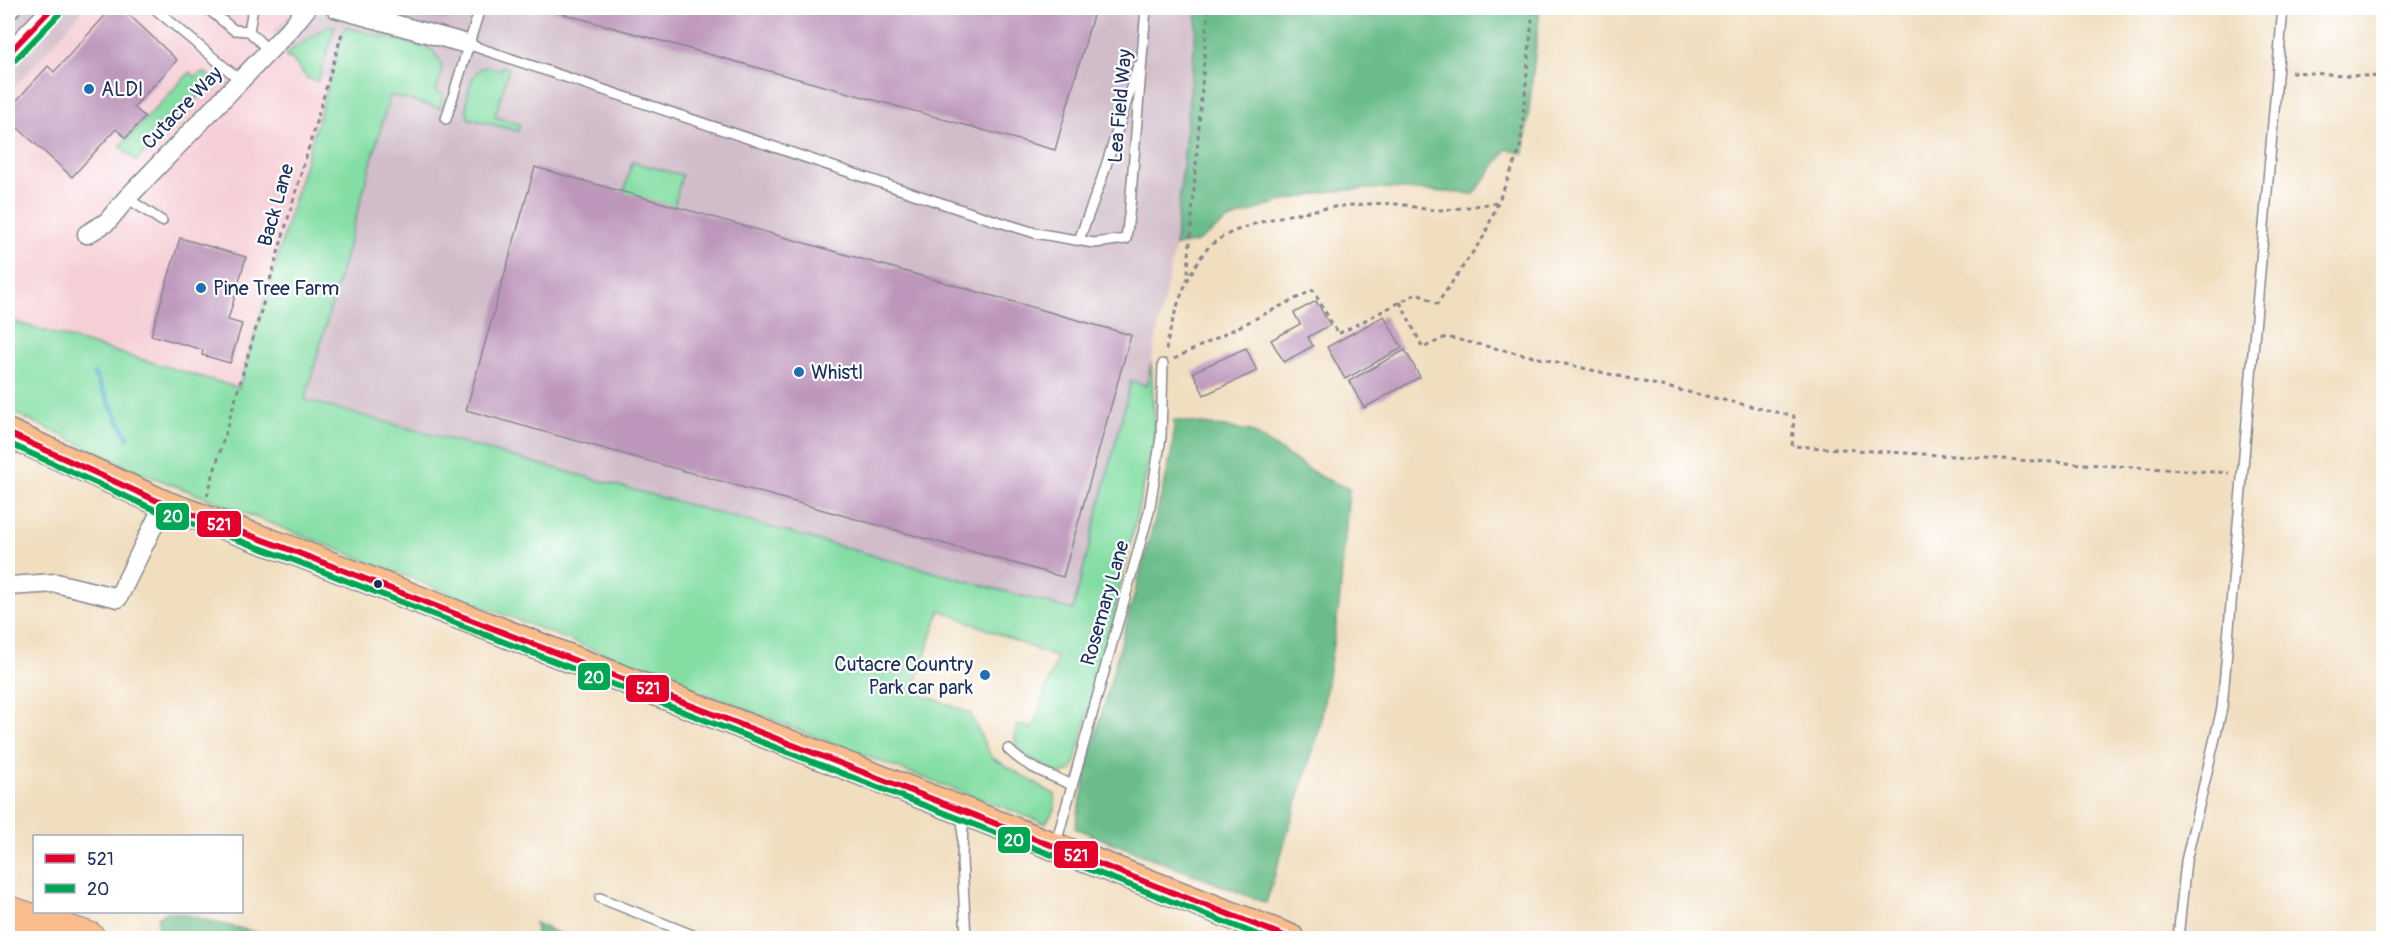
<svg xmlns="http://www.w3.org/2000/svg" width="2391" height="946" font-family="Pangolin,sans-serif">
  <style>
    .built { fill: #f6cfd6 }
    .industrial { fill: #d1bdc9 }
    .green { fill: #84dea4; stroke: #508681; stroke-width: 1.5 }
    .forest { fill: #6bbd8a; stroke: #437674; stroke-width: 1.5 }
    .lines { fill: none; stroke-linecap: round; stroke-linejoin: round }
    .stream { stroke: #51accf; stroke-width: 5 }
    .building { fill: #bd97bb }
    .lane-casing { stroke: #86868e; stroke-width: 12 }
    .street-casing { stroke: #86868e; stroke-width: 21 }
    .primary-casing { stroke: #86868e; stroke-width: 30 }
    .highway-casing { stroke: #86868e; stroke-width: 34 }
    .path { stroke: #86868e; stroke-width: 3; stroke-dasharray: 4.5 4.5; stroke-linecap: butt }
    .lane { stroke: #fff; stroke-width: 9 }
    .street { stroke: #fff; stroke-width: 18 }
    .primary { stroke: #fabc8b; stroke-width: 27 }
    .highway { stroke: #fabc8b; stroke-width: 32 }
    .bus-1-casing { stroke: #fff; stroke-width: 10 }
    .bus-2-casing { stroke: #fff; stroke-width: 10 }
    .bus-1 { stroke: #e4002b; stroke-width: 6 }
    .bus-2 { stroke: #00a651; stroke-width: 6 }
    .poi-dot { fill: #1f6fb2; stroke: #fff; stroke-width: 2 }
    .bus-dot { fill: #1b2f5e; stroke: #fff; stroke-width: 2 }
    .labels { text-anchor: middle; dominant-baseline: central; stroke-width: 4.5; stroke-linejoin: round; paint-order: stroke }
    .poi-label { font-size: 20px; fill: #1b2f5e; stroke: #fff; text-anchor: start }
    .street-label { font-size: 20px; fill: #1b2f5e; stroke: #fff }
    .line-badge { stroke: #fff; stroke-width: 2 }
    .badge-label { font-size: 16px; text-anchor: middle; font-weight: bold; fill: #fff }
  </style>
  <rect width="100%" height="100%" fill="#fff"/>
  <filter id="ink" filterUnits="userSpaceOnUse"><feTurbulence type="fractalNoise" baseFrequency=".0167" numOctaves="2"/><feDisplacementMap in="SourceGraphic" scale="12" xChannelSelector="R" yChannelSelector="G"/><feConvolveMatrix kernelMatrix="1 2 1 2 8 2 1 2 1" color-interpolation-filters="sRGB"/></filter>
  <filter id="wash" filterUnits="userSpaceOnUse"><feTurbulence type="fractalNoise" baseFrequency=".008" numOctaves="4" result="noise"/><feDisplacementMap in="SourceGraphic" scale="24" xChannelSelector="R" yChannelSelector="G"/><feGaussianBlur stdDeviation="1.35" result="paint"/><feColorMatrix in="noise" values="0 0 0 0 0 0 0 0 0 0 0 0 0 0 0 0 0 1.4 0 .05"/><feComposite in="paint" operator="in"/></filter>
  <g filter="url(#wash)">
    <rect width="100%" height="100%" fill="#f1debf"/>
    <path class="built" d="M 85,8 L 295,8 L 274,32 L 334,80 L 239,388 L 8,320 L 8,94 Z"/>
    <path class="industrial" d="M 8,8 L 85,8 L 8,94 Z
      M 295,8 L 1198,8 L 1175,246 L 1102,604 L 1077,633 L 239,388 L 333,80 L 312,74 L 273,32 Z"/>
    <path class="green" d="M 402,8 L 459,8 L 457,15 C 438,23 421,13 402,8 Z
      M 335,26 L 318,81 L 307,78 L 291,58 L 288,59 L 285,55 L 326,27 Z
      M 345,27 L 431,49 C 447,65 442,72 436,92 L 443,94 L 440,108 L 390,95 L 305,400 L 1073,610 L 1131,381 L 1147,386 L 1151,363 L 1155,435 L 1109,636 L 1073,769 L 1060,775 L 1011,747 L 1017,744 L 1014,736 L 1018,724 L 1032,729 L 1057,658 L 940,610 L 913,691 L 970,713 L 991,757 L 1055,795 L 1055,810 L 1045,823 L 839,746 L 135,470 L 8,410 L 8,320 L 239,388 Z
      M 488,66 L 501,70 L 502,66 L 509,68 L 495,117 L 520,124 L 518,131 L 468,118 C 464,107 469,77 479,70 C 481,68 485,67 488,66 Z
      M 190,72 L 195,77 L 200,73 L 206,73 L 210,77 L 211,84 L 136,161 L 120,146 Z
      M 632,162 L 682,175 L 673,211 L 623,197 Z"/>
    <path class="forest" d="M 1198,8 L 1540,8 L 1524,154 L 1507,149 L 1474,194 L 1388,188 L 1331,191 L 1279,202 L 1228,220 L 1197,242 L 1175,246 Z
      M 1174,420 L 1251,431 L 1319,476 L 1349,489 L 1339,605 L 1320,727 L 1266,903 L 1075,828 L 1090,757 L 1165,482 L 1173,445 Z
      M 167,912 L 174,912 L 279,938 L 189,938 L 158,930 L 158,917 Z
      M 535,923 L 564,936 L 569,938 L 537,938 Z"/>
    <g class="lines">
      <path class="stream" d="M 94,374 L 128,438"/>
    </g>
    <g id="blocks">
      <path class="building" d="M 112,8 L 122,8 L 177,60 L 134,107 L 145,117 L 126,138 L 116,129 L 72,177 L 8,119 L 8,110 L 48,66 L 54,72 Z
        M 542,8 L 1095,8 L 1055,150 Z
        M 535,167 L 1131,335 L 1063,577 L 466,410 Z
        M 180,238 L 246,257 L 228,320 L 242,324 L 230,363 L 202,355 L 203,350 L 151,335 Z
        M 1316,301 L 1330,325 L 1308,337 L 1313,346 L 1284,362 L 1271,340 L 1300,324 L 1294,313 Z
        M 1384,316 L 1402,348 L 1345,379 L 1327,347 Z
        M 1246,348 L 1257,371 L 1204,395 L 1193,372 Z
        M 1405,350 L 1420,377 L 1364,408 L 1349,381 Z"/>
    </g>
  </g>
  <g filter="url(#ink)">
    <use href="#blocks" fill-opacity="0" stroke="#86868e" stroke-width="1.5"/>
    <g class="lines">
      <g class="lane-casing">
        <path id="lane" d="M 154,8 L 240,80
          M 207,8 L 234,30 L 249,31 L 268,50
          M 249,31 L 253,8
          M 467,44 L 974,214 L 1035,233 L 1094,243 L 1126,239 L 1130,207 L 1146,8
          M 446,119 L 480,8
          M 127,198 L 162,221
          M 1079,240 L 1102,178 L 1138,66
          M 1008,749 C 1025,767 1050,775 1072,785
          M 963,815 L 962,861 L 966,938
          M 1056,843 L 1149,512 L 1161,437 L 1163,364
          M 600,898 L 700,938
          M 2178,938 L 2186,861 L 2222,708 L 2283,8"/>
      </g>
      <g class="street-casing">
        <path id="street" d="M 335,8 L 467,44
          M 8,11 L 11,8
          M 8,54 L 52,8
          M 87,234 L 107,222 L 127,198 L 290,29 L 307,8
          M 8,586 L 56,583 L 118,598 L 164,504"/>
      </g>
      <g class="primary-casing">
        <path id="primary" d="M 8,433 L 164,504 L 296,552 L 1290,938"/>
      </g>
      <g class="highway-casing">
        <path id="highway" d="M 8,912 L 89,938"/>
      </g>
      <path class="path" d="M 2291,72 L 2384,77
        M 1187,282 L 1208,8
        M 1400,302 L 1423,348 L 1446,337 L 1794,416 L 1792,446 L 2229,473
        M 1166,350 C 1172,316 1185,276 1207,249 C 1233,218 1356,200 1396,204 C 1410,205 1423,210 1437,210 C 1456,210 1477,205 1496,203
        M 1174,359 L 1313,290 L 1338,334 L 1418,293 L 1437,304 L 1484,236 L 1520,150 L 1533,8
        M 207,496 L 343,30"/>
      <use href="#lane" class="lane"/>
      <use href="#street" class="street"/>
      <use href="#primary" class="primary"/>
      <use href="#highway" class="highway"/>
      <g class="bus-1-casing">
        <path id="bus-1" d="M 8,54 L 52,8
          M 8,433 L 164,504 L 296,552 L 1290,938"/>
      </g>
      <g class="bus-2-casing">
        <path id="bus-2" d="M 15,60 L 59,14
          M 8,443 L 160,512 L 293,560 L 1266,938"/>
      </g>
      <use href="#bus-1" class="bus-1"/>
      <use href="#bus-2" class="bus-2"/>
    </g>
  </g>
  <g class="poi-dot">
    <circle cx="89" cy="89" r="6"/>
    <circle cx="201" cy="288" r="6"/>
    <circle cx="799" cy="372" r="6"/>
    <circle cx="985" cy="675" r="6"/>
  </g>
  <circle class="bus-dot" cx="378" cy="584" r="5"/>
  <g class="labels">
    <g class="poi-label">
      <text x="101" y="89">ALDI</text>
      <text x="213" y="288">Pine Tree Farm</text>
      <text x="811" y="372">Whistl</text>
      <text x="973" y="664" text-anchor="end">Cutacre Country<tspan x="973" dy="23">Park car park</tspan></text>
    </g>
    <g class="street-label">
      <text transform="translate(1120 106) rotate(-85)">Lea Field Way</text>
      <text transform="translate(182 108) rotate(-46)">Cutacre Way</text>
      <text transform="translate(276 205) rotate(-74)">Back Lane</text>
      <text transform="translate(1105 603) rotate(-74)">Rosemary Lane</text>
    </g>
  </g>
  <g class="line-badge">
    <rect x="155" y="502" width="35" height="29" rx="6" fill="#00a651"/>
    <rect x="196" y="510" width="46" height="28" rx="6" fill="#e4002b"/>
    <rect x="577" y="662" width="34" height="29" rx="6" fill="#00a651"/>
    <rect x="625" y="674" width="45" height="29" rx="6" fill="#e4002b"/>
    <rect x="997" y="826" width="34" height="28" rx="6" fill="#00a651"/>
    <rect x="1053" y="840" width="46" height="29" rx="6" fill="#e4002b"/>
  </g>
  <g class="badge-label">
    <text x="173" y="522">20</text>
    <text x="219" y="530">521</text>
    <text x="594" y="683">20</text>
    <text x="648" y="694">521</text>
    <text x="1014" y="846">20</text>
    <text x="1076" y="861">521</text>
  </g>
  <rect width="2391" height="946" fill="none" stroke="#fff" stroke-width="30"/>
  <rect x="33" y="835" width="210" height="78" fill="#ffffff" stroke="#a4acbf" stroke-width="1.5"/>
  <rect x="45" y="854" width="30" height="9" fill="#e4002b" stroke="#a4acbf" stroke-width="1.5"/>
  <text x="87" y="865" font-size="18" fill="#1b2f5e">521</text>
  <rect x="45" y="884" width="30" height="9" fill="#00a651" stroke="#a4acbf" stroke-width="1.5"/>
  <text x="87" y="895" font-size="18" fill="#1b2f5e">20</text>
</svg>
